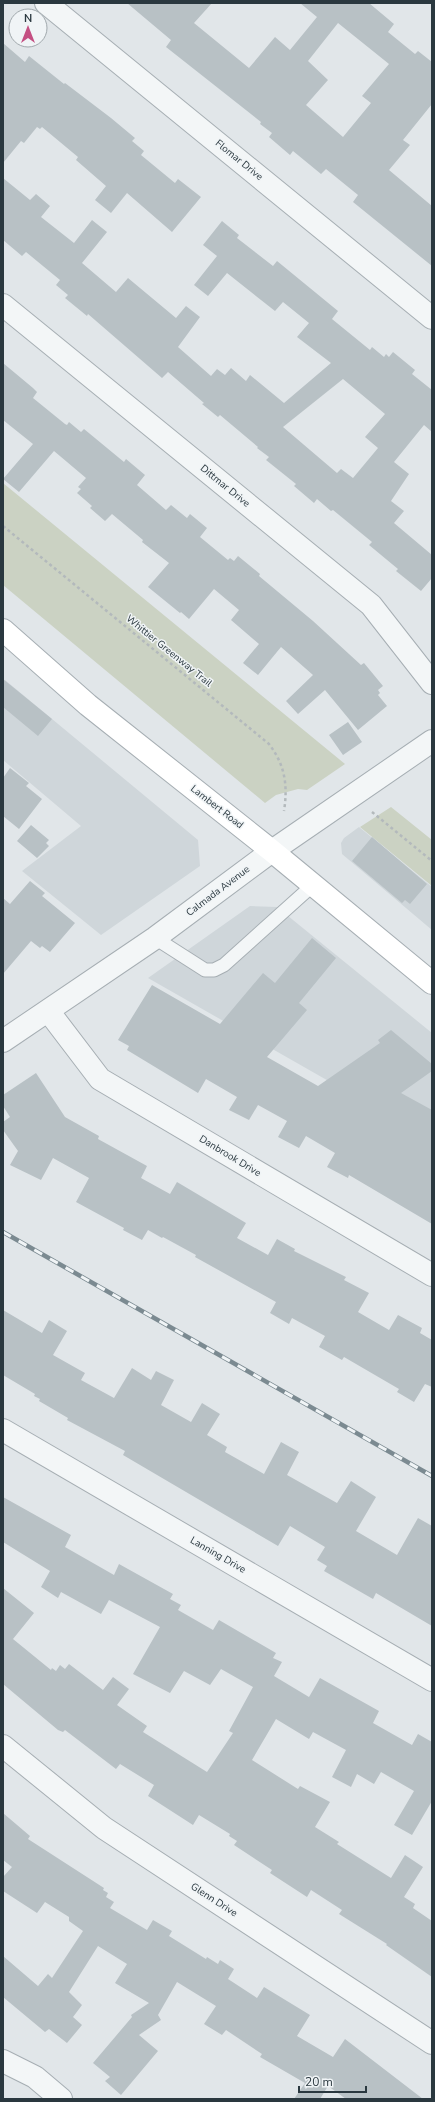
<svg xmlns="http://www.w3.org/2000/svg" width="435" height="2102" font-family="'Nunito Sans',sans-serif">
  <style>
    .built { fill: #cfd6da }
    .green { fill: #cbd2c3 }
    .building { fill: #b8c1c5; fill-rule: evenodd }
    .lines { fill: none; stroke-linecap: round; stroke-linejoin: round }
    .service-casing { stroke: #a6aeb3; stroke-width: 15 }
    .minor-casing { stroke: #a6aeb3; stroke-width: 24 }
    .tertiary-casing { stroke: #a6aeb3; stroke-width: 24 }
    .secondary-casing { stroke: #a6aeb3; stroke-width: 24 }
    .path { stroke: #b3b9bc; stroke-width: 2.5; stroke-dasharray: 3 3; stroke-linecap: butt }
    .service { stroke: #f3f6f7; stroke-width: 13 }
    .minor { stroke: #f3f6f7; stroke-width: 22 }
    .tertiary { stroke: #f3f6f7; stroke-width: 22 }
    .secondary { stroke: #fff; stroke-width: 22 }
    .rail-casing { stroke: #7b8a91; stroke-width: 4.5 }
    .rail { stroke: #f0f4f6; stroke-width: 3; stroke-dasharray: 9; stroke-linecap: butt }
    .labels { text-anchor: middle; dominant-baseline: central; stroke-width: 3; stroke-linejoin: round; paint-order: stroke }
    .street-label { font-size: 10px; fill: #2a383f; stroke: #f0f4f6 }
  </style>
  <rect width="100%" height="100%" fill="#e1e6e9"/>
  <path class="built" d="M 5,680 L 198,840 L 200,866 L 101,935 L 22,871 L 81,826 L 3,760 L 3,684 Z
    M 359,827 L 432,887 L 432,930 L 342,854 L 341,843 L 344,838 Z
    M 250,906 L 277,907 L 432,1033 L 432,1140 L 148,978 Z"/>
  <path class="green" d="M 3,483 L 345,764 L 307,790 L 298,789 L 276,795 L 265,803 L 3,585 Z
    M 391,807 L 432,840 L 432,886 L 360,827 Z"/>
  <path class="building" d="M 127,3 L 212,3 L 194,23 L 249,68 L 275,37 L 290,50 L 317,17 L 300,3 L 369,3 L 394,24 L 388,32 L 415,54 L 418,51 L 432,62 L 432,104 L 403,140 L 410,145 L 389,170 L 432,206 L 432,266 L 353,202 L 358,195 L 326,169 L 321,174 L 293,151 L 290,155 L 269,137 L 272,133 L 260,124 L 261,122 L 166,47 L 171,40 ZM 338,23 L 389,64 L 362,96 L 371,103 L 343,137 L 306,105 L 328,80 L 308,61 Z
    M 3,43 L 25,62 L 29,56 L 64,84 L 65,83 L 111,118 L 135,138 L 132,141 L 144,151 L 141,155 L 175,183 L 178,179 L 201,197 L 172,232 L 127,193 L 111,213 L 95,200 L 106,186 L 76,160 L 78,157 L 42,127 L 40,129 L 37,127 L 24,143 L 21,141 L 3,163 Z
    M 3,178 L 30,200 L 36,194 L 50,206 L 41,217 L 74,243 L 92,220 L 107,232 L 82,263 L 116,292 L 128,278 L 176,318 L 186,306 L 200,317 L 178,347 L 211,376 L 217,369 L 225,375 L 231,368 L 246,381 L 250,375 L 284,403 L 331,363 L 297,337 L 309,323 L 283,302 L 275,311 L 227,273 L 208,296 L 194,285 L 217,256 L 203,245 L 222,221 L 239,235 L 237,238 L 273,266 L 277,261 L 338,311 L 332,319 L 370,350 L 372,347 L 384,357 L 386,354 L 389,357 L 393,352 L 415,370 L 412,374 L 432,390 L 432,432 L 424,425 L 394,462 L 409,474 L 391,501 L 404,511 L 394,523 L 432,555 L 432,578 L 421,591 L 396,571 L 398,569 L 369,545 L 372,542 L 333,510 L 331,511 L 317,499 L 314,503 L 294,486 L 296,484 L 266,460 L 269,457 L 257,448 L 258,447 L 220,415 L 218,417 L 202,404 L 204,403 L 168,372 L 162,378 L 88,314 L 87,316 L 65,298 L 68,295 L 56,285 L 60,280 L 26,252 L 22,256 L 3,240 ZM 343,379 L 385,414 L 365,437 L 378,448 L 353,478 L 341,469 L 337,473 L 283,427 Z
    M 3,363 L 33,388 L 37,392 L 33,398 L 65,424 L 67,425 L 69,422 L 81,432 L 84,429 L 124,462 L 126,459 L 145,475 L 137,485 L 166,510 L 171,505 L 187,518 L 190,514 L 207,528 L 200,537 L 228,560 L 230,558 L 234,561 L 238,556 L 260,574 L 259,576 L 313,621 L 361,665 L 364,663 L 383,686 L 378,690 L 380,693 L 378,695 L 387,706 L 358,730 L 325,690 L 298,714 L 286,701 L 313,675 L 281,647 L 258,675 L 243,663 L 259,644 L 231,620 L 239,610 L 214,589 L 189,619 L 181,612 L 180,613 L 148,587 L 169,563 L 142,542 L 143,540 L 112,514 L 105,521 L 90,508 L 92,506 L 77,493 L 81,489 L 78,487 L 86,478 L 54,451 L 19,492 L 3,479 L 33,444 L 3,420 Z
    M 3,679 L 52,719 L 38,736 L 3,707 Z
    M 348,722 L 362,742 L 343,755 L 329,735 Z
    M 10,768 L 29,783 L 26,786 L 42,799 L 19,829 L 3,816 L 3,778 Z
    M 31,825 L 49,840 L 46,843 L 49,846 L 37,858 L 17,841 Z
    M 372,837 L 427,884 L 410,904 L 405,900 L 402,903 L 352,861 Z
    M 30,881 L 45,893 L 42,896 L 75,923 L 50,952 L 42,946 L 40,948 L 31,941 L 3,974 L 3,898 L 10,904 Z
    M 312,938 L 336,958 L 299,1003 L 307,1010 L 267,1057 L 318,1086 L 380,1043 L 378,1040 L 391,1030 L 432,1064 L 432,1071 L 401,1093 L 432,1110 L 432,1224 L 349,1175 L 348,1178 L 327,1167 L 335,1153 L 306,1136 L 299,1148 L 278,1137 L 287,1121 L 258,1105 L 249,1120 L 229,1110 L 237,1097 L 206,1079 L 198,1093 L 127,1050 L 129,1046 L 118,1040 L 152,985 L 220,1024 L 263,973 L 275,983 Z
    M 36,1073 L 65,1117 L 99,1136 L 98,1139 L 147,1166 L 141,1178 L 170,1194 L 177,1182 L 246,1223 L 237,1238 L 268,1255 L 277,1239 L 295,1249 L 294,1251 L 346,1277 L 344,1280 L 369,1293 L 358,1312 L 389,1330 L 398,1315 L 422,1328 L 420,1333 L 432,1340 L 432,1387 L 425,1384 L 414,1402 L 397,1392 L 399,1389 L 344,1357 L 342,1360 L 319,1347 L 325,1336 L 292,1318 L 289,1324 L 270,1313 L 276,1302 L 195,1257 L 196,1255 L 163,1237 L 162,1238 L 148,1230 L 142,1240 L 123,1230 L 124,1228 L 76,1202 L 89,1178 L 53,1158 L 41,1180 L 10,1165 L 18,1151 L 3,1130 L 3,1122 L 10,1117 L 3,1106 L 3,1095 Z
    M 3,1310 L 42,1333 L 49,1320 L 67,1331 L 53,1355 L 85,1373 L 81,1380 L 114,1398 L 132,1368 L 151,1380 L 156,1371 L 174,1380 L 161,1405 L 191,1422 L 202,1403 L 220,1414 L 207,1435 L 227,1447 L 225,1452 L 264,1474 L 281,1442 L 299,1452 L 287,1475 L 337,1503 L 351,1481 L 376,1497 L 356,1531 L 397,1555 L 418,1518 L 432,1526 L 432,1626 L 376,1593 L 373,1599 L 324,1571 L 327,1566 L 317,1560 L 325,1547 L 290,1526 L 278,1546 L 123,1455 L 125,1451 L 67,1420 L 68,1418 L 39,1401 L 40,1399 L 34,1396 L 35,1394 L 3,1375 Z
    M 3,1497 L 71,1535 L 65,1547 L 114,1575 L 119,1564 L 173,1594 L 170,1599 L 181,1605 L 178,1610 L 213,1630 L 219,1620 L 276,1653 L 273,1658 L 282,1662 L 274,1676 L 309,1697 L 320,1678 L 379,1711 L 373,1723 L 412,1745 L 418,1734 L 432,1742 L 432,1801 L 412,1835 L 394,1825 L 414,1791 L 381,1772 L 374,1784 L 357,1774 L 351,1787 L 332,1777 L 346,1750 L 313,1732 L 309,1739 L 276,1719 L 252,1760 L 298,1789 L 300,1786 L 330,1802 L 315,1827 L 339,1842 L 337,1844 L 391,1878 L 405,1855 L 423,1867 L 404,1897 L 415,1904 L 413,1908 L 432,1921 L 432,1977 L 386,1945 L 387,1944 L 339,1914 L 342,1910 L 311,1890 L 307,1897 L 270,1873 L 272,1870 L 234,1845 L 237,1841 L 229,1836 L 230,1834 L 199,1815 L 193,1825 L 148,1796 L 154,1785 L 120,1764 L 116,1769 L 65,1730 L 63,1732 L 58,1730 L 3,1684 L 3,1588 L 34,1613 L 13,1639 L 51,1670 L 52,1668 L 56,1671 L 60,1665 L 65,1669 L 69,1664 L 103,1690 L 113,1677 L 129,1689 L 117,1705 L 147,1726 L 143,1732 L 207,1772 L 233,1733 L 229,1731 L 253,1687 L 221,1669 L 210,1685 L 184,1671 L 170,1693 L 133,1674 L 160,1627 L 109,1600 L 101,1614 L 61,1592 L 58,1598 L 41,1587 L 50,1571 L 3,1542 Z
    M 3,1813 L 30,1836 L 28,1839 L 104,1888 L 103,1890 L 108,1893 L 106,1897 L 114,1902 L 110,1908 L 147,1930 L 153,1920 L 172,1931 L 169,1936 L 206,1959 L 207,1957 L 218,1964 L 220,1960 L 234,1969 L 228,1979 L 257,1998 L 264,1987 L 310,2015 L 297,2036 L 333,2057 L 345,2039 L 423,2099 L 346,2099 L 328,2086 L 320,2099 L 294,2099 L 305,2083 L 260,2057 L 262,2054 L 226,2030 L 222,2035 L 204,2024 L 216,2006 L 177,1982 L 158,2015 L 161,2020 L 139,2035 L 158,2051 L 121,2095 L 105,2081 L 110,2077 L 93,2063 L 132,2017 L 131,2015 L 149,2003 L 115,1983 L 127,1964 L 98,1946 L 69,1992 L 82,2005 L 73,2017 L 82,2025 L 67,2043 L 49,2029 L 45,2032 L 3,1997 L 3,1956 L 38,1986 L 48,1974 L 52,1978 L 83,1931 L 69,1921 L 69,1917 L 45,1902 L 37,1913 L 3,1891 L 3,1877 L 12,1867 L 3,1860 Z"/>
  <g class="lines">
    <g class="service-casing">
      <path id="service" d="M 155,938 L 205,970 L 214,970 L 224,965 L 313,885"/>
    </g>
    <g class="minor-casing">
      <path id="minor" d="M 46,3 L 432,318
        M 3,305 L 371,605 L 432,683
        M 49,1012 L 100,1079 L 432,1275
        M 3,1430 L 432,1680
        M 3,1746 L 104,1828 L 432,2043
        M 3,2061 L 35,2077 L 61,2099"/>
    </g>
    <g class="tertiary-casing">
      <path id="tertiary" d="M 3,1041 L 155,938 L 272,851 L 432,741"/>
    </g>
    <g class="secondary-casing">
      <path id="secondary" d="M 3,630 L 88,705 L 272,851 L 432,983"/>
    </g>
    <path class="path" d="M 3,526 L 269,744 C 285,765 288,785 284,811
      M 372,812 L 432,861"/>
    <use href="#service" class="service"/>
    <use href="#minor" class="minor"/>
    <use href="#tertiary" class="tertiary"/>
    <use href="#secondary" class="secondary"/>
    <g class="rail-casing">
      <path id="rail" d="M 3,1232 L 432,1476"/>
    </g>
    <use href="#rail" class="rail"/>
  </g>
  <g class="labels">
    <g class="street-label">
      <text transform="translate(239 160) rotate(39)">Flomar Drive</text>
      <text transform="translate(225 486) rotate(39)">Dittmar Drive</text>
      <text transform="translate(169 651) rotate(39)">Whittier Greenway Trail</text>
      <text transform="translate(217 807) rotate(38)">Lambert Road</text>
      <text transform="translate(218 891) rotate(-37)">Calmada Avenue</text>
      <text transform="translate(230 1156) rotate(31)">Danbrook Drive</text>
      <text transform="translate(218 1555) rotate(30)">Lanning Drive</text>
      <text transform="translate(214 1900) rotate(33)">Glenn Drive</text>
    </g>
  </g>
  <rect width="435" height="2102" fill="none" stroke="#2a383f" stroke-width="8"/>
  <g transform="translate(28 28)"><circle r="19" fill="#f0f4f6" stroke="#a1a9ad"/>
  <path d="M0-3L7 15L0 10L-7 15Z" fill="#c44f82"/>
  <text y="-6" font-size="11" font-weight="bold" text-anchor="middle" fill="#2a383f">N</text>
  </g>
  <path d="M299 2086v6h67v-6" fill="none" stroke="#2a383f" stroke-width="2"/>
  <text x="305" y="2086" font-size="12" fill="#2a383f" stroke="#f0f4f6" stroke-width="3" paint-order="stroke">20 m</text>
</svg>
